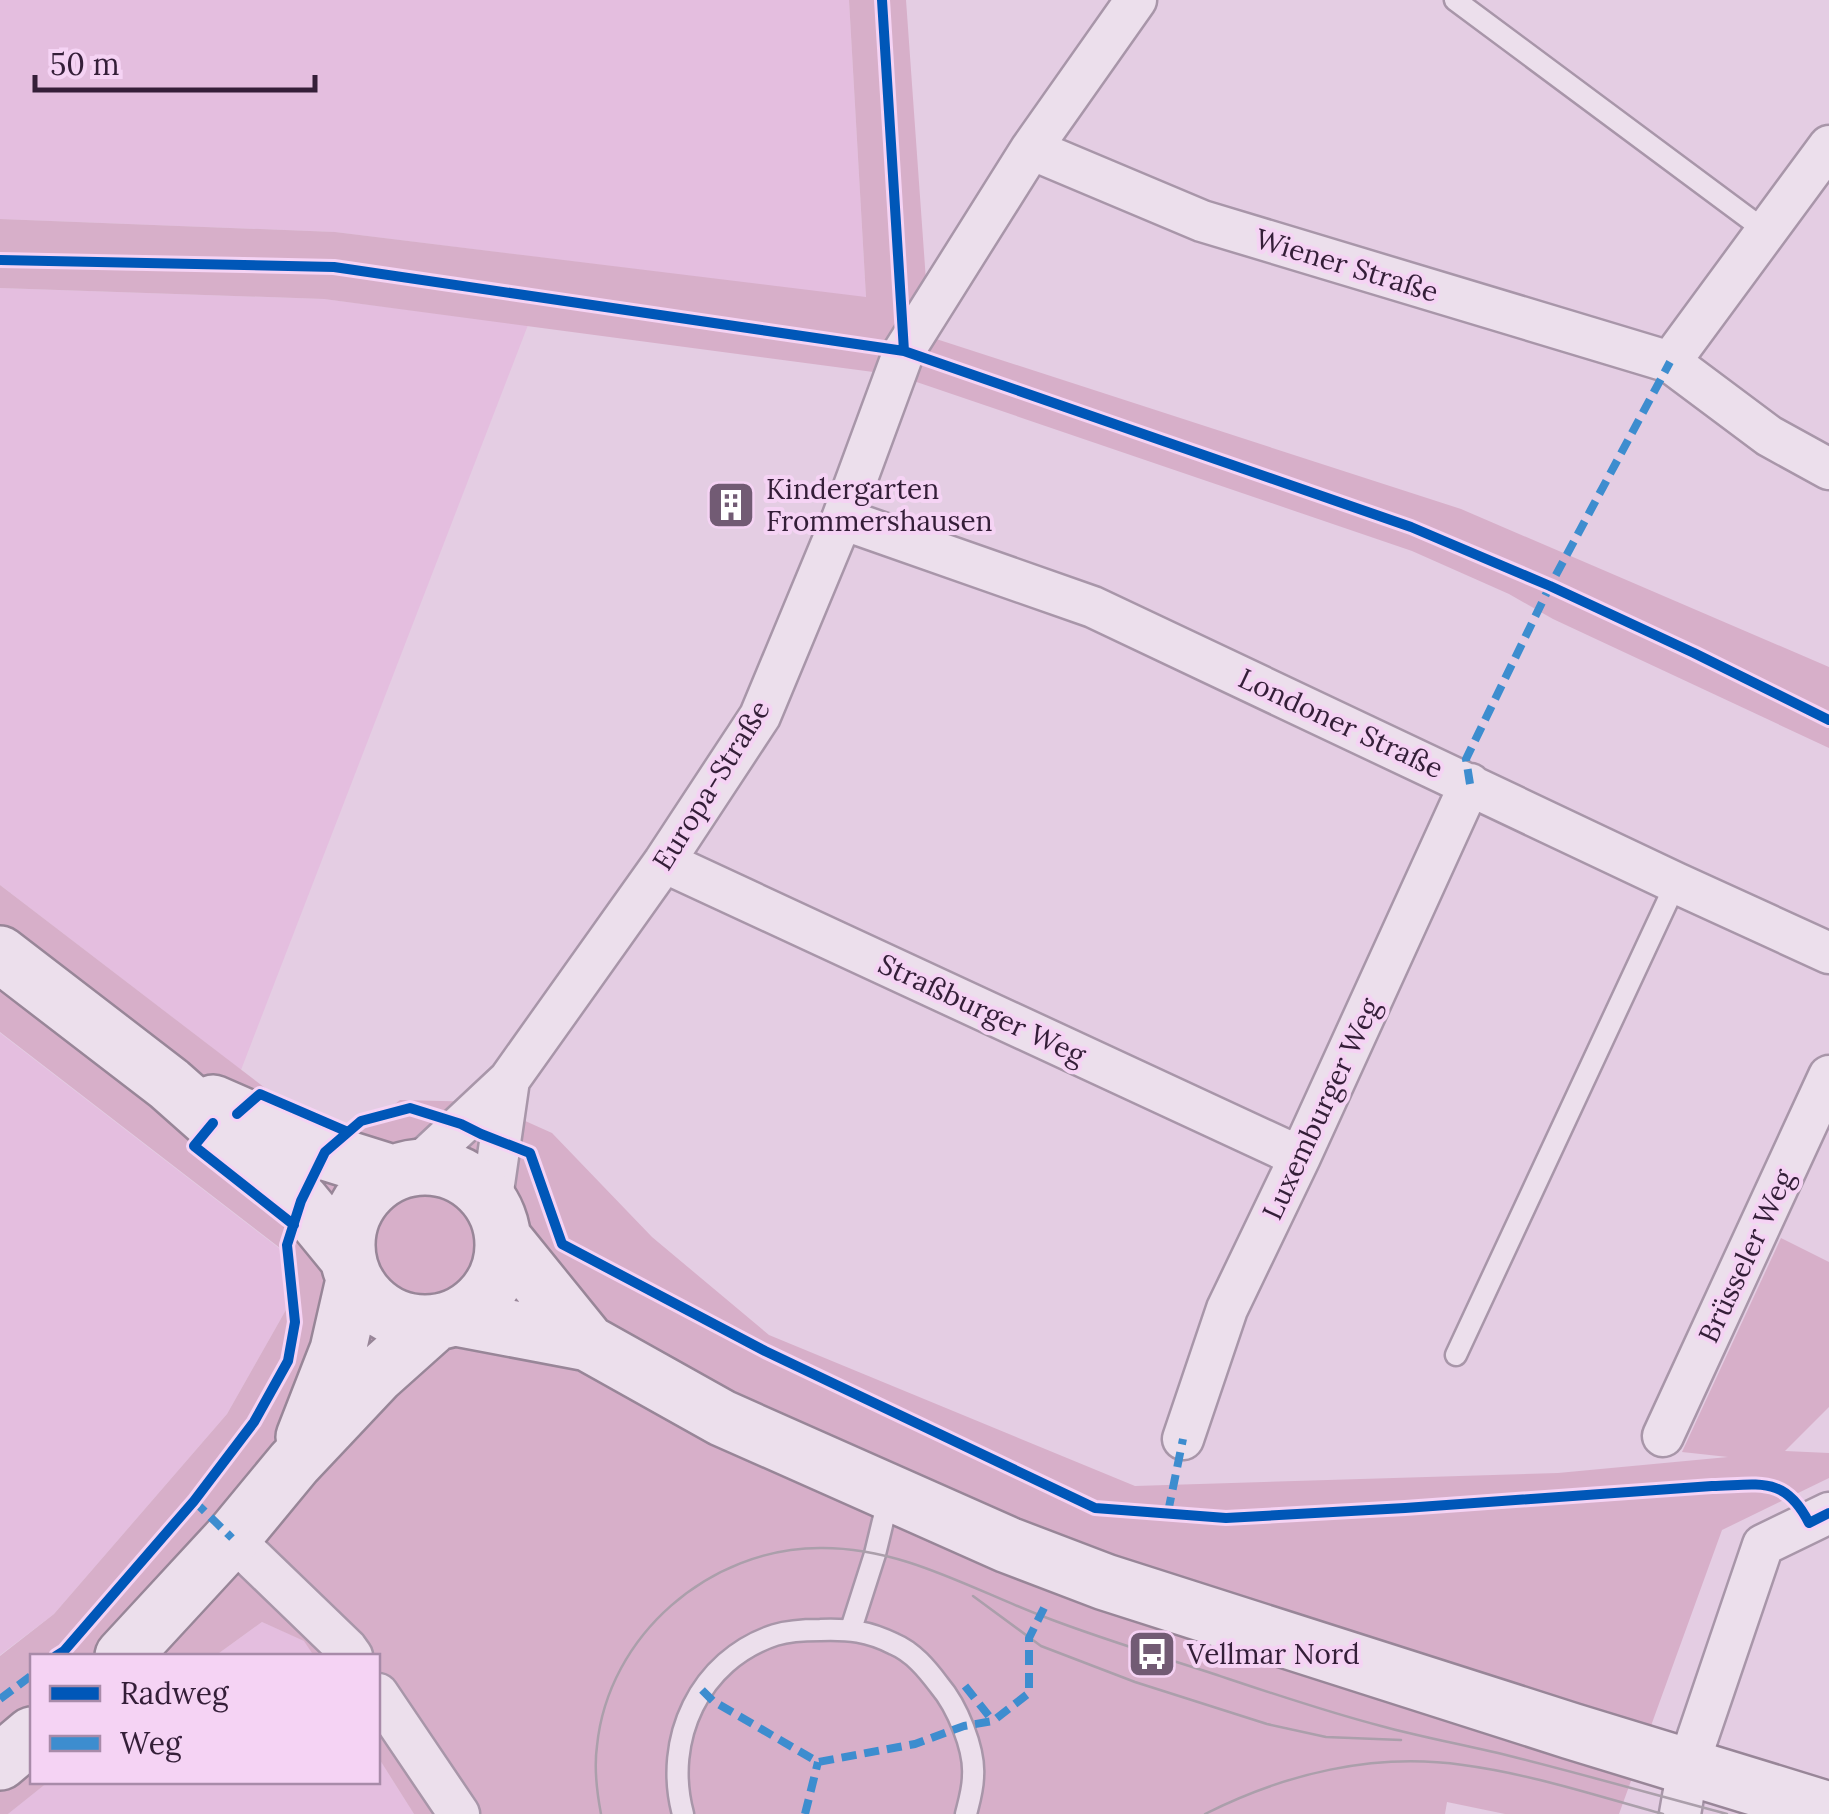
<svg xmlns="http://www.w3.org/2000/svg" width="1829" height="1814" font-family="Lora,serif">
  <style>
    .farmland { fill: #e4bedf }
    .green { fill: #d7afc9 }
    .lines { fill: none; stroke-linecap: round; stroke-linejoin: round }
    .lane-casing { stroke: #a896a9; stroke-width: 25 }
    .street-casing { stroke: #a896a9; stroke-width: 45 }
    .secondary-casing { stroke: #988698; stroke-width: 60 }
    .lane { stroke: #ecdfec; stroke-width: 20 }
    .street { stroke: #ecdfec; stroke-width: 40 }
    .secondary { stroke: #ecdfec; stroke-width: 55 }
    .tram { stroke: #ab9fab; stroke-width: 2.5 }
    .quiet { stroke: #3d8dcf; stroke-width: 8; stroke-dasharray: 15 8; stroke-linecap: butt }
    .cycleway-casing { stroke: #f5d3f4; stroke-width: 16 }
    .cycleway { stroke: #0057b8; stroke-width: 10 }
    .labels { text-anchor: middle; dominant-baseline: central; stroke-width: 8; stroke-linejoin: round; paint-order: stroke }
    .street-label { font-size: 28px; fill: #341e38; stroke: #f5d3f4 }
    .poi-label { font-size: 28px; fill: #341e38; stroke: #f5d3f4; text-anchor: start }
  </style>
  <rect width="100%" height="100%" fill="#e4cde3"/>
  <path class="farmland" d="M 0,0 L 849,0 L 866,298 L 335,232 L 0,219 Z
    M 0,288 L 324,299 L 528,325 L 241,1070 L 0,885 Z
    M 0,1033 L 280,1249 L 287,1308 L 227,1414 L 54,1614 L 0,1655 Z
    M 262,1622 L 305,1641 L 314,1656 L 215,1656 Z
    M 378,1757 L 414,1814 L 8,1814 L 48,1782 L 378,1782 Z"/>
  <path class="green" d="M 849,0 L 906,0 L 930,337 L 1461,509 L 1829,667 L 1829,748 L 1553,619 L 1509,594 L 1412,551 L 896,375 L 324,299 L 0,288 L 0,219 L 335,232 L 866,297 Z
    M 0,885 L 342,1147 L 400,1100 L 483,1102 L 552,1133 L 652,1237 L 769,1335 L 1135,1486 L 1558,1473 L 1728,1457 L 1682,1452 L 1781,1238 L 1829,1262 L 1829,1407 L 1785,1451 L 1829,1453 L 1829,1478 L 1722,1530 L 1619,1814 L 1505,1814 L 1447,1802 L 1445,1814 L 414,1814 L 378,1757 L 378,1656 L 314,1656 L 304,1641 L 262,1622 L 215,1656 L 32,1656 L 32,1782 L 48,1782 L 8,1814 L 0,1814 L 0,1656 L 54,1614 L 227,1414 L 287,1308 L 280,1248 L 0,1032 Z"/>
  <g class="lines">
    <g class="lane-casing">
      <path id="lane" d="M 1455,0 L 1767,232
        M 1456,1355 L 1676,883
        M 851,1629 L 875,1554 L 889,1496
        M 683,1814 C 663,1740 699,1660 775,1635 C 788,1631 806,1630 820,1630 C 849,1629 868,1631 894,1644 C 913,1652 927,1669 939,1685 C 957,1706 975,1749 973,1776 C 973,1789 969,1802 966,1814"/>
    </g>
    <g class="street-casing">
      <path id="street" d="M 1031,149 L 1202,221 L 1670,362 L 1769,436 L 1829,469
        M 1670,362 L 1829,146
        M 842,519 L 1093,607 L 1676,883 L 1829,953
        M 664,862 L 1300,1157
        M 416,1167 L 509,1080 L 664,862 L 760,716 L 842,519 L 904,351 L 1031,149 L 1136,0
        M 491,1205 L 509,1080
        M 1663,1436 L 1829,1076
        M 1183,1439 L 1227,1309 L 1300,1157 L 1470,784
        M 232,1538 L 347,1649 L 352,1656
        M 378,1694 L 459,1814
        M 1680,1814 L 1688,1768 L 1696,1742 L 1763,1545 L 1829,1513"/>
    </g>
    <g class="secondary-casing">
      <path id="secondary" d="M 0,954 L 169,1084 L 301,1201 L 346,1256
        M 213,1103 L 325,1152 L 392,1173
        M347 1245a78 78 0 1 1 156 0a78 78 0 1 1-156 0Z
        M 503,1238 L 588,1343
        M 456,1318 L 588,1343 L 722,1418 L 1008,1545 L 1105,1582 L 1571,1731 L 1829,1810
        M 304,1437 L 338,1350 L 354,1280
        M 123,1656 L 232,1538 L 294,1463 L 377,1375 L 434,1324
        M 0,1762 L 32,1735"/>
    </g>
    <use href="#lane" class="lane"/>
    <use href="#street" class="street"/>
    <use href="#secondary" class="secondary"/>
    <path class="tram" d="M 973,1596 L 1041,1646 L 1135,1682 L 1267,1724 L 1326,1737 L 1401,1740
      M 601,1814 C 597,1793 594,1767 597,1746 C 608,1635 710,1548 820,1548 C 901,1547 969,1588 1042,1616 C 1096,1637 1152,1654 1208,1672 C 1265,1691 1323,1711 1381,1726 C 1425,1738 1470,1746 1514,1757 C 1585,1775 1656,1795 1727,1814
      M 1205,1814 C 1284,1774 1374,1752 1463,1765 C 1531,1774 1597,1796 1663,1814"/>
    <path class="quiet" d="M 1470,784 L 1466,759 L 1550,586 L 1670,362
      M 194,1501 L 232,1538
      M 1168,1512 L 1183,1439
      M 965,1686 L 993,1721
      M 702,1690 L 713,1701 L 818,1762 L 915,1744 L 964,1726 L 993,1721 L 1029,1693 L 1029,1638 L 1044,1608
      M 0,1699 L 32,1675
      M 805,1814 L 818,1762"/>
    <g class="cycleway-casing">
      <path id="cycleway" d="M 882,0 L 904,351
        M 0,260 L 334,267 L 904,351 L 1411,527 L 1550,586 L 1694,653 L 1829,720
        M 237,1114 L 260,1094 L 348,1132
        M 213,1123 L 194,1146 L 294,1225
        M 56,1656 L 64,1651 L 194,1501 L 254,1422 L 288,1361 L 295,1322 L 287,1245 L 301,1201 L 325,1152 L 361,1121 L 410,1108 L 461,1124 L 481,1134 L 530,1153 L 562,1244 L 765,1351 L 1095,1508 L 1226,1518 L 1405,1508 L 1712,1486 C 1759,1485 1785,1475 1809,1523 L 1829,1513"/>
    </g>
    <use href="#cycleway" class="cycleway"/>
  </g>
  <defs>
    <g id="building-square" transform="scale(2.5)"><rect x="-9" y="-9" width="18" height="18" rx="4" fill="#725b74" stroke="#f5d3f4"/><path d="M-4-6H4V6H1V3H-1V6H-4ZM-2.5-4.3h1.7v1.8h-1.7ZM.8-4.3h1.7v1.8H.8ZM-2.5-1h1.7V.8h-1.7ZM.8-1h1.7V.8H.8Z" fill="#fff"/></g>
    <g id="bus-square" transform="scale(2.5)"><rect x="-9" y="-9" width="18" height="18" rx="4" fill="#725b74" stroke="#f5d3f4"/><path d="M-5-6H5V4H4V6H2V4H-2V6H-4V4H-5ZM-3.5-4V0h7V-4ZM-3.5 1.2v1.5H-2V1.2ZM2 1.2v1.5H3.5V1.2Z" fill="#fff"/></g>
  </defs>
  <g fill-rule="evenodd">
    <use href="#building-square" x="731" y="505"/>
    <use href="#bus-square" x="1152" y="1654"/>
  </g>
  <g class="labels">
    <g class="street-label">
      <text transform="translate(1347 265) rotate(17)">Wiener Straße</text>
      <text transform="translate(1341 723) rotate(25)">Londoner Straße</text>
      <text transform="translate(711 785) rotate(-58)">Europa-Straße</text>
      <text transform="translate(982 1009) rotate(25)">Straßburger Weg</text>
      <text transform="translate(1321 1109) rotate(-65)">Luxemburger Weg</text>
      <text transform="translate(1746 1256) rotate(-65)">Brüsseler Weg</text>
    </g>
    <g class="poi-label">
      <text x="766" y="489">Kindergarten<tspan x="766" dy="32">Frommershausen</tspan></text>
      <text x="1187" y="1654">Vellmar Nord</text>
    </g>
  </g>
  <rect x="30" y="1654" width="350" height="130" fill="#f5d3f4" stroke="#a88ba9" stroke-width="2.5"/>
  <rect x="50" y="1686" width="50" height="15" fill="#0057b8" stroke="#a88ba9" stroke-width="2.5"/>
  <text x="120" y="1704" font-size="30" fill="#341e38">Radweg</text>
  <rect x="50" y="1736" width="50" height="15" fill="#3d8dcf" stroke="#a88ba9" stroke-width="2.5"/>
  <text x="120" y="1754" font-size="30" fill="#341e38">Weg</text>
  <path d="M35 75v15h280v-15" fill="none" stroke="#341e38" stroke-width="5"/>
  <text x="50" y="75" font-size="30" fill="#341e38" stroke="#f5d3f4" stroke-width="8" paint-order="stroke">50 m</text>
</svg>
